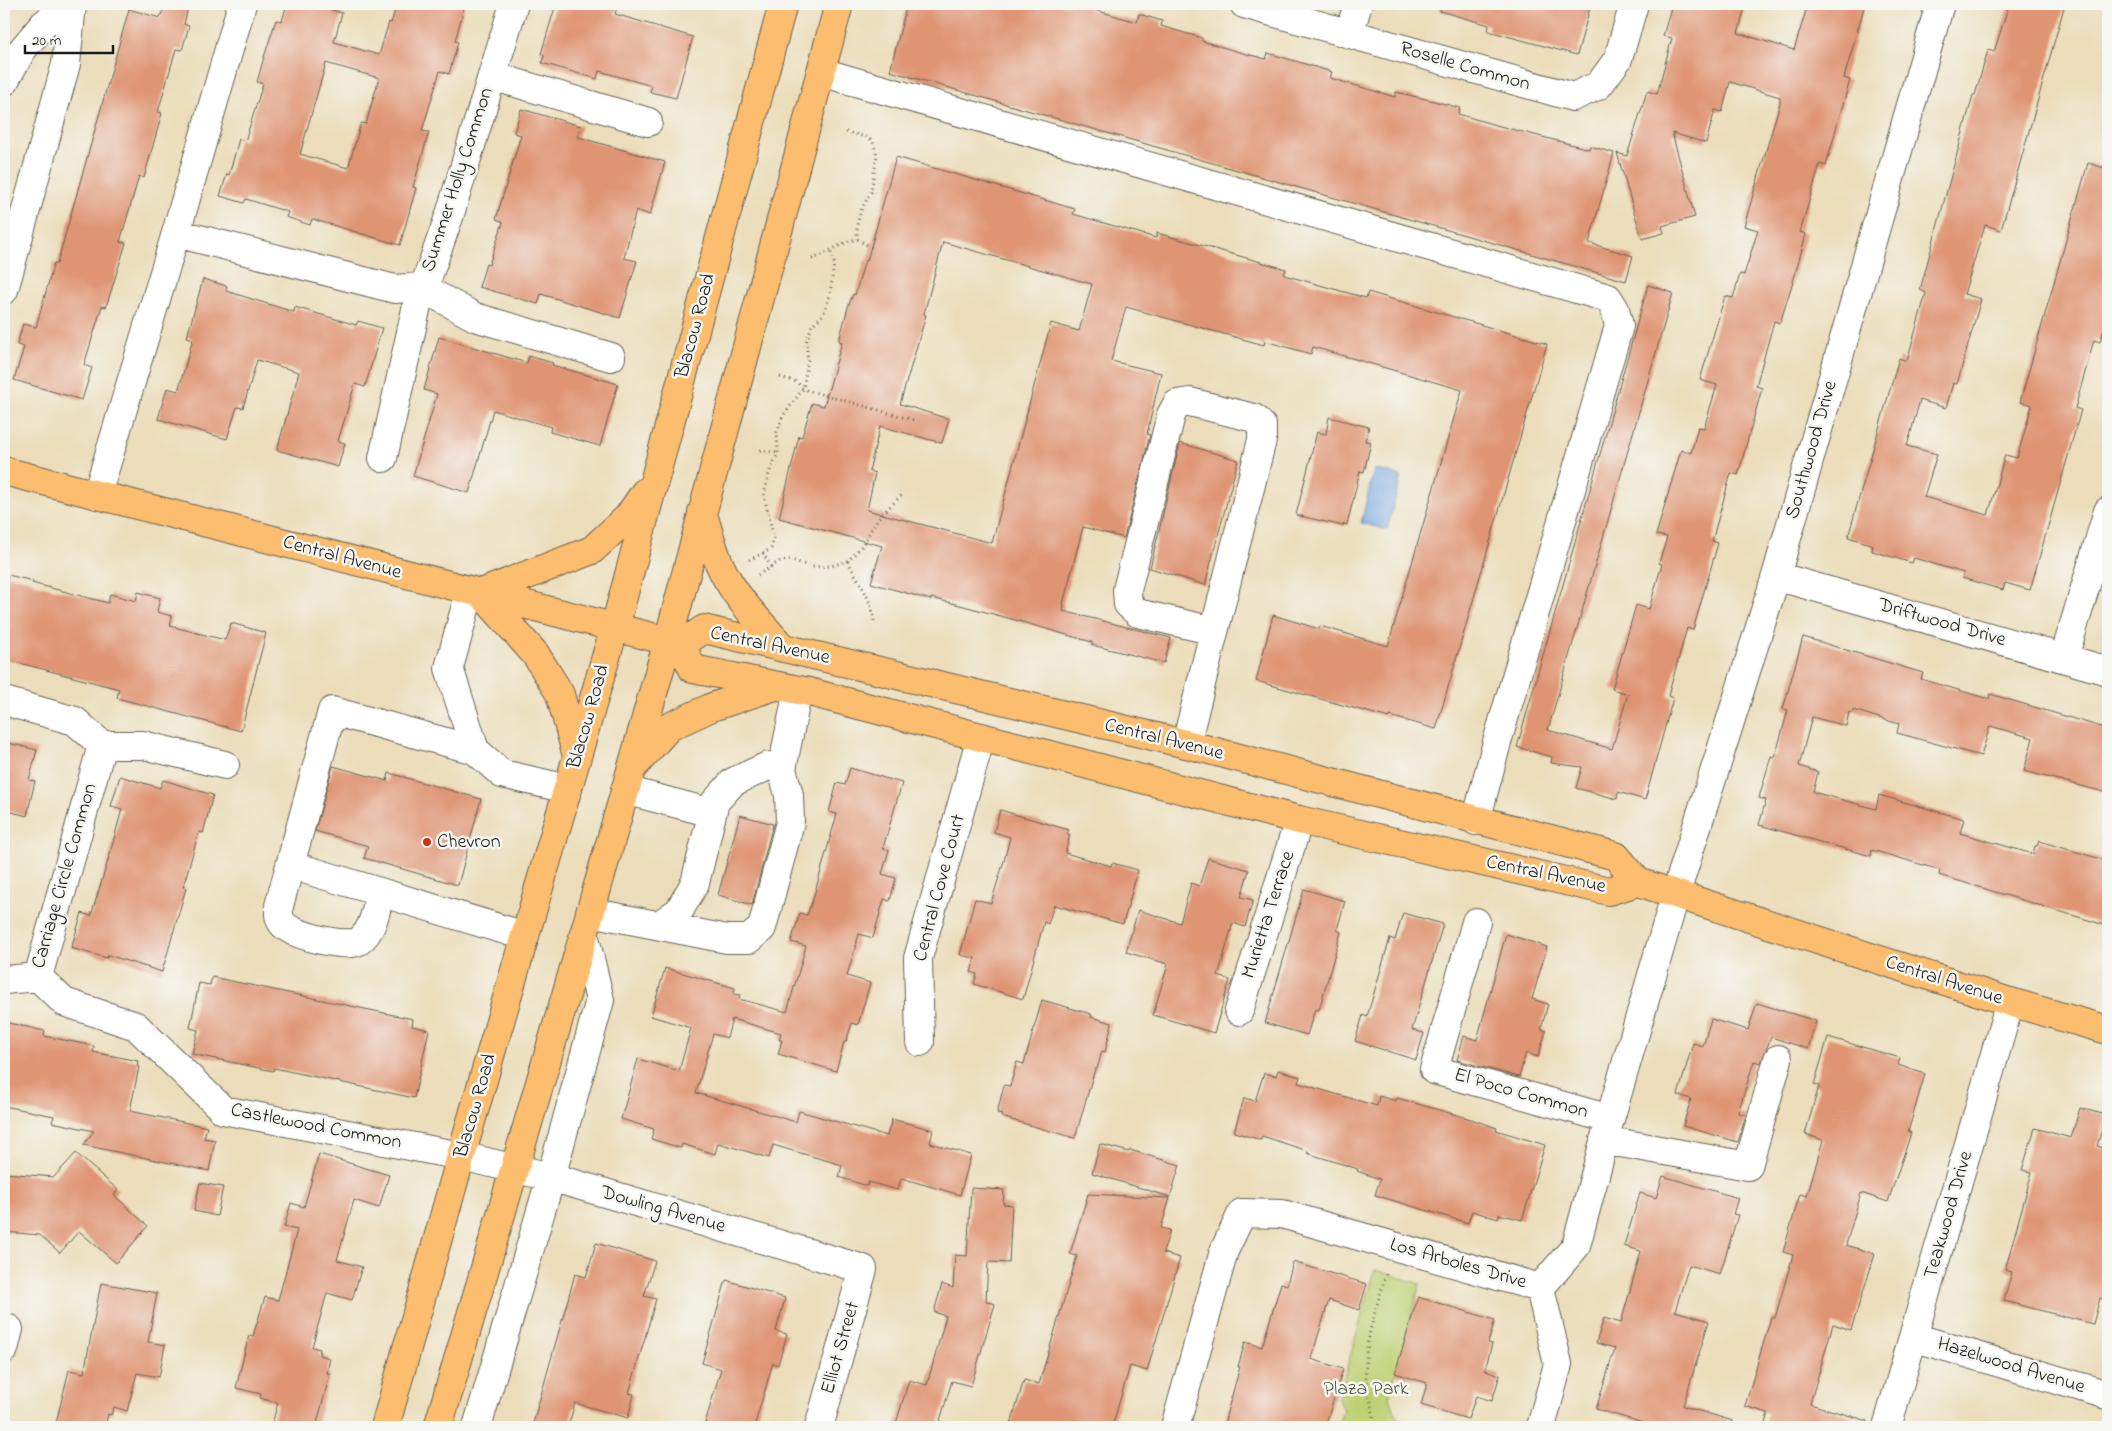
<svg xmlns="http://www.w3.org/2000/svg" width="2112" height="1431" font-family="'Indie Flower',sans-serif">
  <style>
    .green { fill: #bed072; stroke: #6d7647 }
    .water { fill: #73a5df; stroke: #48607e }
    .building { fill: #df9473; fill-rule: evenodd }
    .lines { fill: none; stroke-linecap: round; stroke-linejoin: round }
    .minor-casing { stroke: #646053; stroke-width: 30 }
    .major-casing { stroke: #646053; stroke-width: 30 }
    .path { stroke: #646053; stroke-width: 3; stroke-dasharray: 1 4; stroke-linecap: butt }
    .minor { stroke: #fff; stroke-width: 28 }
    .major { stroke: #fcbd6e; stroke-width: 28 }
    .poi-dot { fill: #c8321e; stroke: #f6f6f2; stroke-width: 2 }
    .labels { text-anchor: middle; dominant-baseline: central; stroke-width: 5; stroke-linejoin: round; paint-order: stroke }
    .street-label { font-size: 20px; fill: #1c1c1c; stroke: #f6f6f2 }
    .poi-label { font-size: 20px; fill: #1c1c1c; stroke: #f6f6f2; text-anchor: start }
    .park-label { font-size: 20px; fill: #555b3a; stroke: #f6f6f2 }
  </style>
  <rect width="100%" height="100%" fill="#f6f6f2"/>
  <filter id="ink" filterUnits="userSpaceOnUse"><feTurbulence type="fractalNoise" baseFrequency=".02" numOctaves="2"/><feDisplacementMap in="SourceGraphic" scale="10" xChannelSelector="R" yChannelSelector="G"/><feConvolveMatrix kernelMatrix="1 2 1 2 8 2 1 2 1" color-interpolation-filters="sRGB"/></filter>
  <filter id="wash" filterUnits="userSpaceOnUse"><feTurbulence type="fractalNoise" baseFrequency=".0096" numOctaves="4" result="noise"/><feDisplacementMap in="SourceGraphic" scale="20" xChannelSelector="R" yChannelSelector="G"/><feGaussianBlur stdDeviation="1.12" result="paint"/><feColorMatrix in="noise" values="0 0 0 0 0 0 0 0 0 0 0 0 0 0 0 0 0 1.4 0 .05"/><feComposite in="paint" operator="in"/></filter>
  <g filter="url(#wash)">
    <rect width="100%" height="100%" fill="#ebddba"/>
    <path class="green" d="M 1375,1270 L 1420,1284 L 1389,1397 L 1398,1419 L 1395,1427 L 1338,1427 L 1343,1410 L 1338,1399 Z"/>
    <path class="water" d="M 1374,469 L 1401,476 L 1387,530 L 1361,523 Z"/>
    <g id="blocks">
      <path class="building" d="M 165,4 L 189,4 L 184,24 L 189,26 L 182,50 L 176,49 L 158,112 L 162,113 L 144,178 L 139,176 L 120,242 L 126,243 L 106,307 L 102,306 L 84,365 L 92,368 L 82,400 L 14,380 L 24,347 L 17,345 L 23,324 L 36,327 L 54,263 L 57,264 L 129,9 L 160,18 Z
        M 287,4 L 310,4 L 342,13 L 334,42 L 379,55 L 389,22 L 391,23 L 397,4 L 465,4 L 455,41 L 458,42 L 449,74 L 440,71 L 422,131 L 429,132 L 413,187 L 416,188 L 400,245 L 312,219 L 310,225 L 286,217 L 288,212 L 246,199 L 244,203 L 220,196 L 227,174 L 229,175 L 239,139 L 245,141 L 263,84 L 257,82 L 264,57 L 276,20 L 282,21 ZM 326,63 L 379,78 L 366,124 L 361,123 L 348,168 L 300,154 Z
        M 556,4 L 618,4 L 615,14 L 693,37 L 676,98 L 650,92 L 652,86 L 599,71 L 597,79 L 542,63 L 544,55 L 541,54 Z
        M 907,4 L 1088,4 L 1088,8 L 1137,22 L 1139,14 L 1162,21 L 1161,26 L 1202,38 L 1202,41 L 1239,52 L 1266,59 L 1268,53 L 1292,60 L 1332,72 L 1330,78 L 1395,97 L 1396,92 L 1434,101 L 1460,108 L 1458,114 L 1492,124 L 1589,149 L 1590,146 L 1614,153 L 1589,243 L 1633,256 L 1626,281 L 890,71 Z
        M 1441,4 L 1591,4 L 1577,55 L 1488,31 L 1489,25 L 1440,11 Z
        M 1672,4 L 1746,4 L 1738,33 L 1794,50 L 1808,4 L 1865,4 L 1844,78 L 1850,80 L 1837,125 L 1826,166 L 1820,164 L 1800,232 L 1806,234 L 1795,275 L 1780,323 L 1774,321 L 1756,386 L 1762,388 L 1738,475 L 1731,473 L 1712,541 L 1718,543 L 1693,630 L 1687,628 L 1668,696 L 1673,698 L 1645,800 L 1618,792 L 1617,799 L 1576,788 L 1582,767 L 1551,763 L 1552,757 L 1517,747 L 1648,285 L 1673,293 L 1548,730 L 1612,749 L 1628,694 L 1612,689 L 1636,605 L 1649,609 L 1662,564 L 1659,563 L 1667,537 L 1656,535 L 1681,450 L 1691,453 L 1698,427 L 1704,428 L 1717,385 L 1700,380 L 1725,296 L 1733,298 L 1740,274 L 1744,275 L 1758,230 L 1744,226 L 1780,103 L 1780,97 L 1730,82 L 1722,112 L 1715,110 L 1706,143 L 1672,133 L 1695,217 L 1662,226 L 1664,233 L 1642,239 L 1617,153 L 1627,156 L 1647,91 L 1657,94 L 1672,38 L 1663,36 Z
        M 2009,4 L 2065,4 L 2001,230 L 1985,225 L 1964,294 L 1981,299 L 1957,384 L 1953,383 L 1946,408 L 1920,400 L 1907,446 L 1937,454 L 1924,497 L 1988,515 L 2005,455 L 2017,458 L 2032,405 L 2020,402 L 2088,163 L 2108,169 L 2108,316 L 2100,342 L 2094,340 L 2075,408 L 2081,410 L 2030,590 L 2005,583 L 2003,590 L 1962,578 L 1964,573 L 1914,558 L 1912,563 L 1872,551 L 1873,545 L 1848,537 L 1899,358 L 1907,361 L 1926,293 L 1920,290 L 1973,95 L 1975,95 L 1988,50 L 1994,52 Z
        M 521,109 L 581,126 L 578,137 L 665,162 L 650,215 L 636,210 L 624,258 L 637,261 L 620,318 L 541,294 L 538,304 L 479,287 L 486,264 L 489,265 L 503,222 L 496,219 L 521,135 L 514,133 Z
        M 896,157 L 1075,209 L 1073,214 L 1156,238 L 1157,233 L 1286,269 L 1284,275 L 1366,298 L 1368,292 L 1547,344 L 1436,729 L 1390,716 L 1389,718 L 1256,681 L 1273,615 L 1319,629 L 1320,626 L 1388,646 L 1462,390 L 1313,347 L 1311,354 L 1265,341 L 1264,345 L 1126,307 L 1111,361 L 1161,373 L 1147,434 L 1150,435 L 1124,538 L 1083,527 L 1063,604 L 1064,605 L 1063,611 L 1171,638 L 1164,663 L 1092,645 L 1092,642 L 1008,618 L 960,605 L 931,598 L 931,600 L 871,583 L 882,546 L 779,518 L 799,436 L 802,437 L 812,403 L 824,406 L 842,342 L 839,341 L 848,307 L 853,294 L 855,295 L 865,260 L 867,261 ZM 943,242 L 1092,284 L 1079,331 L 1051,323 L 992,543 L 867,510 L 875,473 L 869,471 L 880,426 L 942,443 L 949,419 L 900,404 L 926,315 L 924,314 Z
        M 203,279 L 227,286 L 226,291 L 294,312 L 295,307 L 356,325 L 358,321 L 382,328 L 365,387 L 355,384 L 338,441 L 345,443 L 338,467 L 277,450 L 299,372 L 257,360 L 243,408 L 237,407 L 227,439 L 158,419 L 167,388 L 178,391 L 193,339 L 187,337 Z
        M 439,337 L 527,363 L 529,356 L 553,363 L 552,365 L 618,384 L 600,446 L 550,432 L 551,427 L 493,410 L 469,493 L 413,476 L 437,394 L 424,390 Z
        M 1329,417 L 1369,427 L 1365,441 L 1371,442 L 1364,472 L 1360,471 L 1347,525 L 1344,524 L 1343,526 L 1296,515 L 1317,432 L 1326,434 Z
        M 1180,443 L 1238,460 L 1205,585 L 1150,568 Z
        M 8,575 L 33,581 L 32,583 L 108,603 L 110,594 L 136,601 L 138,592 L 160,598 L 157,612 L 172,616 L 170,626 L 225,640 L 231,623 L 266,633 L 241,731 L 117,698 L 119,689 L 4,659 L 4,590 Z
        M 1803,637 L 1923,673 L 1921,679 L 1989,699 L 1990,694 L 2108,729 L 2108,793 L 2024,771 L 2033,738 L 1990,726 L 1981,756 L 1897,733 L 1899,724 L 1853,710 L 1852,713 L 1849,712 L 1846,726 L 1812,717 L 1799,766 L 1818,772 L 1813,792 L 1876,809 L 1879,795 L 1964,819 L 1960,833 L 2033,854 L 2035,846 L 2037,846 L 2039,841 L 2108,861 L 2108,926 L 1939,875 L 1940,870 L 1872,850 L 1871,856 L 1759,825 L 1766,800 L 1759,798 L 1771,756 L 1775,757 L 1788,710 L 1783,709 Z
        M 4,742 L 37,750 L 29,780 L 35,781 L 27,816 L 4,810 Z
        M 333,766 L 387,781 L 389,773 L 481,799 L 458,885 L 364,858 L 368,846 L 315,831 Z
        M 850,768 L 902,783 L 883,848 L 889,850 L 882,874 L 896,878 L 890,901 L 884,899 L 873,938 L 859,934 L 847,976 L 870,983 L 858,1025 L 852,1023 L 846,1042 L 844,1042 L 836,1071 L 778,1054 L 782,1040 L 779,1040 L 781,1033 L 732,1019 L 727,1038 L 713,1034 L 696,1093 L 796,1122 L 799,1111 L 887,1136 L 892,1119 L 933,1130 L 930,1143 L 971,1155 L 960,1195 L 901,1178 L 898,1190 L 868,1182 L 867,1186 L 839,1177 L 842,1165 L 773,1145 L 769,1158 L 718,1143 L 715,1154 L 682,1144 L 681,1148 L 651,1139 L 654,1129 L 621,1119 L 638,1059 L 679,1071 L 691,1028 L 651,1016 L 665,968 L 735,988 L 734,994 L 740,995 L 739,999 L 787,1012 L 806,946 L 791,942 L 800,913 L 807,915 L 813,899 L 837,814 L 829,812 L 837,783 L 845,785 Z
        M 120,776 L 160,788 L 163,780 L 213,795 L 203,833 L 199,832 L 183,887 L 186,888 L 162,972 L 108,955 L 107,958 L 71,948 L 82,913 L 91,916 L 109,857 L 122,809 L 111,806 Z
        M 1000,810 L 1069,830 L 1067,834 L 1070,835 L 1065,853 L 1111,866 L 1112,863 L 1138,870 L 1123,924 L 1054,905 L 1048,924 L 1044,922 L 1023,999 L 974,984 L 977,974 L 971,972 L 975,958 L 960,955 L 975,899 L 991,903 L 1004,861 L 1010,837 L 994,832 Z
        M 740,815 L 773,824 L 752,905 L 718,895 Z
        M 1208,858 L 1249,870 L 1241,897 L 1253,900 L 1245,927 L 1233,923 L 1218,976 L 1230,980 L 1214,1033 L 1153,1015 L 1168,964 L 1126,952 L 1138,910 L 1180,923 L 1191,883 L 1199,886 Z
        M 1304,889 L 1345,901 L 1337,930 L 1341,932 L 1319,1010 L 1315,1009 L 1307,1035 L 1265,1023 Z
        M 1403,913 L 1443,924 L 1412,1030 L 1424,1033 L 1416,1060 L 1355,1041 L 1363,1015 L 1367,1017 L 1390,938 L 1395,940 Z
        M 1506,934 L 1547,947 L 1532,999 L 1548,1004 L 1541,1029 L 1546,1031 L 1538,1057 L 1526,1053 L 1519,1077 L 1457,1060 L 1464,1036 L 1477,1040 Z
        M 212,977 L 413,1019 L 412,1026 L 429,1030 L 414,1098 L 274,1068 L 273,1071 L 192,1054 L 198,1030 L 190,1028 L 199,983 L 210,985 Z
        M 1042,1000 L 1091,1014 L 1091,1017 L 1112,1023 L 1105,1052 L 1102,1051 L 1097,1069 L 1095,1069 L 1075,1138 L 1001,1117 L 1002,1114 L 997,1113 L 1004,1085 L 1010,1086 L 1017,1062 L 1024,1064 Z
        M 1757,1003 L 1816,1021 L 1808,1049 L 1771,1037 L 1761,1063 L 1754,1061 L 1738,1113 L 1746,1115 L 1738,1142 L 1683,1126 L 1691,1099 L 1678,1095 L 1693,1043 L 1703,1046 L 1711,1019 L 1748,1030 Z
        M 4,1022 L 45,1031 L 44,1036 L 94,1046 L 93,1052 L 138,1061 L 137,1066 L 139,1067 L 130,1111 L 207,1127 L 204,1138 L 215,1140 L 209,1171 L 83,1145 L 94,1131 L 52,1122 L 54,1116 L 4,1106 Z
        M 1828,1037 L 1900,1058 L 1898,1065 L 1925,1074 L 1908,1132 L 1911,1133 L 1888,1202 L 1861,1193 L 1846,1245 L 1875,1254 L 1851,1330 L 1833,1324 L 1810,1404 L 1868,1421 L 1867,1427 L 1764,1427 L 1768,1413 L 1745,1406 L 1771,1317 L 1775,1318 L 1793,1255 L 1783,1252 L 1800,1194 L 1807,1196 L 1823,1140 L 1805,1134 L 1819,1086 L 1814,1085 Z
        M 1278,1070 L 1300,1077 L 1298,1083 L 1377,1106 L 1379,1096 L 1396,1101 L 1397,1098 L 1471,1119 L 1497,1128 L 1496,1130 L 1545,1145 L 1522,1220 L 1499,1214 L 1498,1219 L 1472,1211 L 1468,1223 L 1375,1195 L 1380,1179 L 1357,1171 L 1358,1169 L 1307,1153 L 1308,1151 L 1262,1136 L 1261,1140 L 1234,1132 L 1244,1098 L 1255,1101 L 1264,1073 L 1276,1076 Z
        M 2080,1108 L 2106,1115 L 2097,1146 L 2108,1149 L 2108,1301 L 2100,1298 L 2093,1324 L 2004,1301 L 2012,1272 L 2005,1270 L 2032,1172 L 2022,1170 L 2035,1128 L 2071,1138 Z
        M 1100,1144 L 1129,1152 L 1130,1150 L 1180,1165 L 1170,1197 L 1092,1173 Z
        M 76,1153 L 118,1190 L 114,1195 L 148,1226 L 116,1263 L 79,1231 L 60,1253 L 40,1235 L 4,1232 L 4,1173 L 54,1177 Z
        M 319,1154 L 389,1175 L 379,1208 L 354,1200 L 337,1260 L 362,1267 L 352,1300 L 327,1293 L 312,1347 L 320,1349 L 319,1355 L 330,1358 L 327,1373 L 330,1374 L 316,1427 L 271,1427 L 278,1403 L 260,1398 L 261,1394 L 236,1388 L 249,1335 L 253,1336 L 265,1297 L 278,1300 L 297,1230 L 284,1227 L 291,1203 L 304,1207 Z
        M 1663,1176 L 1738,1198 L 1733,1214 L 1738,1215 L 1720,1274 L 1689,1265 L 1675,1311 L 1709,1321 L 1683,1406 L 1733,1421 L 1732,1427 L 1657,1427 L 1596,1409 L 1615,1348 L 1596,1343 L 1604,1318 L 1621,1323 L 1641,1251 L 1624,1246 L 1640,1193 L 1656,1198 Z
        M 200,1183 L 223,1187 L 217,1216 L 194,1211 Z
        M 971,1188 L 1004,1190 L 1003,1204 L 1012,1205 L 1009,1263 L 988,1262 L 986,1301 L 995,1304 L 971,1386 L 952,1381 L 938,1427 L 895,1427 L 909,1380 L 927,1385 L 946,1316 L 934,1312 L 942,1284 L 953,1288 L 955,1255 L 967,1256 Z
        M 1088,1194 L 1170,1198 L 1161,1228 L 1170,1230 L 1163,1253 L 1180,1258 L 1147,1371 L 1130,1366 L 1112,1427 L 1010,1427 L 1024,1380 L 1039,1384 L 1077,1256 L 1070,1254 Z
        M 596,1243 L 655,1261 L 644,1296 L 656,1299 L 629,1393 L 634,1394 L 628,1418 L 575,1403 L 568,1427 L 532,1427 L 575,1274 L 586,1277 Z
        M 1293,1262 L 1367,1284 L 1359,1310 L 1329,1300 L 1311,1359 L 1343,1369 L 1325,1427 L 1223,1427 L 1240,1367 L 1238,1367 L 1245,1342 L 1262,1347 L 1281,1283 L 1287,1285 Z
        M 726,1280 L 785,1298 L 776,1331 L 787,1334 L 778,1365 L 773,1363 L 754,1427 L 704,1427 L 721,1369 L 702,1363 Z
        M 101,1283 L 157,1293 L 148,1342 L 165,1345 L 159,1377 L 137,1373 L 127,1411 L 114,1407 L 111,1415 L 108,1414 L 105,1427 L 55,1427 L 69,1370 L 84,1373 Z
        M 1418,1297 L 1495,1320 L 1488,1343 L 1492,1344 L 1485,1370 L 1500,1375 L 1492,1401 L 1476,1396 L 1468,1419 L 1421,1405 L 1427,1383 L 1395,1373 Z"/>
    </g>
  </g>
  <g filter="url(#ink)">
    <use href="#blocks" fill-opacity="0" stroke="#646053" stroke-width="1"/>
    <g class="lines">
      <g class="minor-casing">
        <path id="minor" d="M 1244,4 L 1573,97 L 1599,85 L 1618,59 L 1634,4
          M 1349,34 L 1358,4
          M 821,72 L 1608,298 L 1615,309 L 1619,326 L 1497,742 L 1476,821
          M 492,76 L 648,122
          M 4,82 L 22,50 L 44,24 L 71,4
          M 176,233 L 395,289 L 421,287
          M 421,287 L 475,317 L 611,357
          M 4,290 L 66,64 L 72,4
          M 383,458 L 421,287 L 427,279 L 450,214 L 514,4
          M 97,495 L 176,233 L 242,4
          M 1776,576 L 2108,671
          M 470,591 L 449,668 L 475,750 L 502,774 L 568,789
          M 2064,658 L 2108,511
          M 4,701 L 75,721 L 102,745 L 143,745 L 225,765
          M 1186,744 L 1262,440 L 1262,426 L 1254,418 L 1190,402 L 1177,404 L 1171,415 L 1127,590 L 1128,604 L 1138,613 L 1214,631
          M 625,790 L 712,813
          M 307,870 L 525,936
          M 380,892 C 376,909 374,930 359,941 C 348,949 291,935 283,924 C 278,918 279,913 279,906 L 332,711 L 475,750
          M 590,912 L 727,939 L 749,939 L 762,928 L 790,822 L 789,795 L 782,769 L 798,690
          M 1476,922 L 1434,1070 L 1610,1119
          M 659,925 L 679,911 L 695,883 L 715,802 L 733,782 L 768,766 L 782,769
          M 38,977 L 64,1002 L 136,1026 L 223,1110 L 461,1156 L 551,1177 L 863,1269 L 819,1427
          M 38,977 L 102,745
          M 4,980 L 38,977
          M 1239,1011 L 1299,820
          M 920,1042 L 918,958 L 981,737
          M 1604,1140 L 1748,1166 L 1778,1059
          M 1540,1288 L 1576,1246 L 1610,1119 L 1676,893 L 1776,576 L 1940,4
          M 1540,1288 L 1558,1364 L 1541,1427
          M 1913,1337 L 2108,1395
          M 4,1349 L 9,1329
          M 477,1427 L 551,1177 L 600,1000 L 584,934
          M 1175,1427 L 1224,1251 L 1242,1213 L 1282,1214 L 1540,1288
          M 1887,1427 L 2010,1002"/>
      </g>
      <g class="major-casing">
        <path id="major" d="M 4,471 L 668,641
          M 702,512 C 708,528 712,547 719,563 C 733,596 760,622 783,648
          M 481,593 L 592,550 L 628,517 L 645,492
          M 481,593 L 536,655 L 560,694 L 577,756
          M 635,765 L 669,727 L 712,707 L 775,686
          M 1638,882 L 1616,856 L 1186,744 L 704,629 L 681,645 L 693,669 L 809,692 L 1299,820 L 1609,891 L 1638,882 L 2010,1002 L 2108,1030
          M 385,1427 L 461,1156 L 617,619 L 783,4
          M 438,1427 L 584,934 L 668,641 L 839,4"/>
      </g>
      <path class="path" d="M 846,132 L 867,137 L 873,142 L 877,155 L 871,192 L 861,210 L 857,225 L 857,239
        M 812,259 C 828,254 841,242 857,239 L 874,249
        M 780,377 L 797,382 L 803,389 L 914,420
        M 760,450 L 778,453
        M 763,553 L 771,567
        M 749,560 L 771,549 L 774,538 L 764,496 L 769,473 L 778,453 L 777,432 L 783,416 L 803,389 L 808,359 L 806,343 L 812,325 L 823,315 L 830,295 L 834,263 L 831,252
        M 848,561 C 857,581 874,600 874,623
        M 758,575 L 780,561 L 791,560 L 812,567 L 831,566 L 848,561 L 862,546 L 878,518 L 902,495
        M 1373,1427 C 1375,1410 1368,1394 1366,1377 C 1363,1342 1377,1307 1386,1274"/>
      <use href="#minor" class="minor"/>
      <use href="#major" class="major"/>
    </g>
  </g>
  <circle class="poi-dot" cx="427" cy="842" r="5"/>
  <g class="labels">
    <g class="street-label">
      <text transform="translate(1465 67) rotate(16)">Roselle Common</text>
      <text transform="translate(458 180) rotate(-72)">Summer Holly Common</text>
      <text transform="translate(696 326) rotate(-75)">Blacow Road</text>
      <text transform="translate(1812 450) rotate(-74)">Southwood Drive</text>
      <text transform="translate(342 558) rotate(15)">Central Avenue</text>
      <text transform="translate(1942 623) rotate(16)">Driftwood Drive</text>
      <text transform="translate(770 646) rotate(12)">Central Avenue</text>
      <text transform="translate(589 717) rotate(-74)">Blacow Road</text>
      <text transform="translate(1164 740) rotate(14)">Central Avenue</text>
      <text transform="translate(1546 875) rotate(12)">Central Avenue</text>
      <text transform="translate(65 876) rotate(-74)">Carriage Circle Common</text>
      <text transform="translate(940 888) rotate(-75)">Central Cove Court</text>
      <text transform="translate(1269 915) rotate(-72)">Murietta Terrace</text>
      <text transform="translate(1944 981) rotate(18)">Central Avenue</text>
      <text transform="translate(1521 1094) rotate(16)">El Poco Common</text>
      <text transform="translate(476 1106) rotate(-74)">Blacow Road</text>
      <text transform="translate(316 1127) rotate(11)">Castlewood Common</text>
      <text transform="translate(663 1210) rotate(16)">Dowling Avenue</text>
      <text transform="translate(1949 1215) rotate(-74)">Teakwood Drive</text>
      <text transform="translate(1458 1264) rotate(16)">Los Arboles Drive</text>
      <text transform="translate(841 1348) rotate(-74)">Elliot Street</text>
      <text transform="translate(2011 1366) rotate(17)">Hazelwood Avenue</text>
    </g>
    <g class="poi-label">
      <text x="437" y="842">Chevron</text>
    </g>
    <g class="park-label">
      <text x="1366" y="1389">Plaza Park</text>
    </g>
  </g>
  <rect width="2112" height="1431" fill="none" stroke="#f6f6f2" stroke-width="20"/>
  <path d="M25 45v8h88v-8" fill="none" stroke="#1c1c1c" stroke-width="2.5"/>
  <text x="32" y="45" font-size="15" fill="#1c1c1c" stroke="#f6f6f2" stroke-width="4" paint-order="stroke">20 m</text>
</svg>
